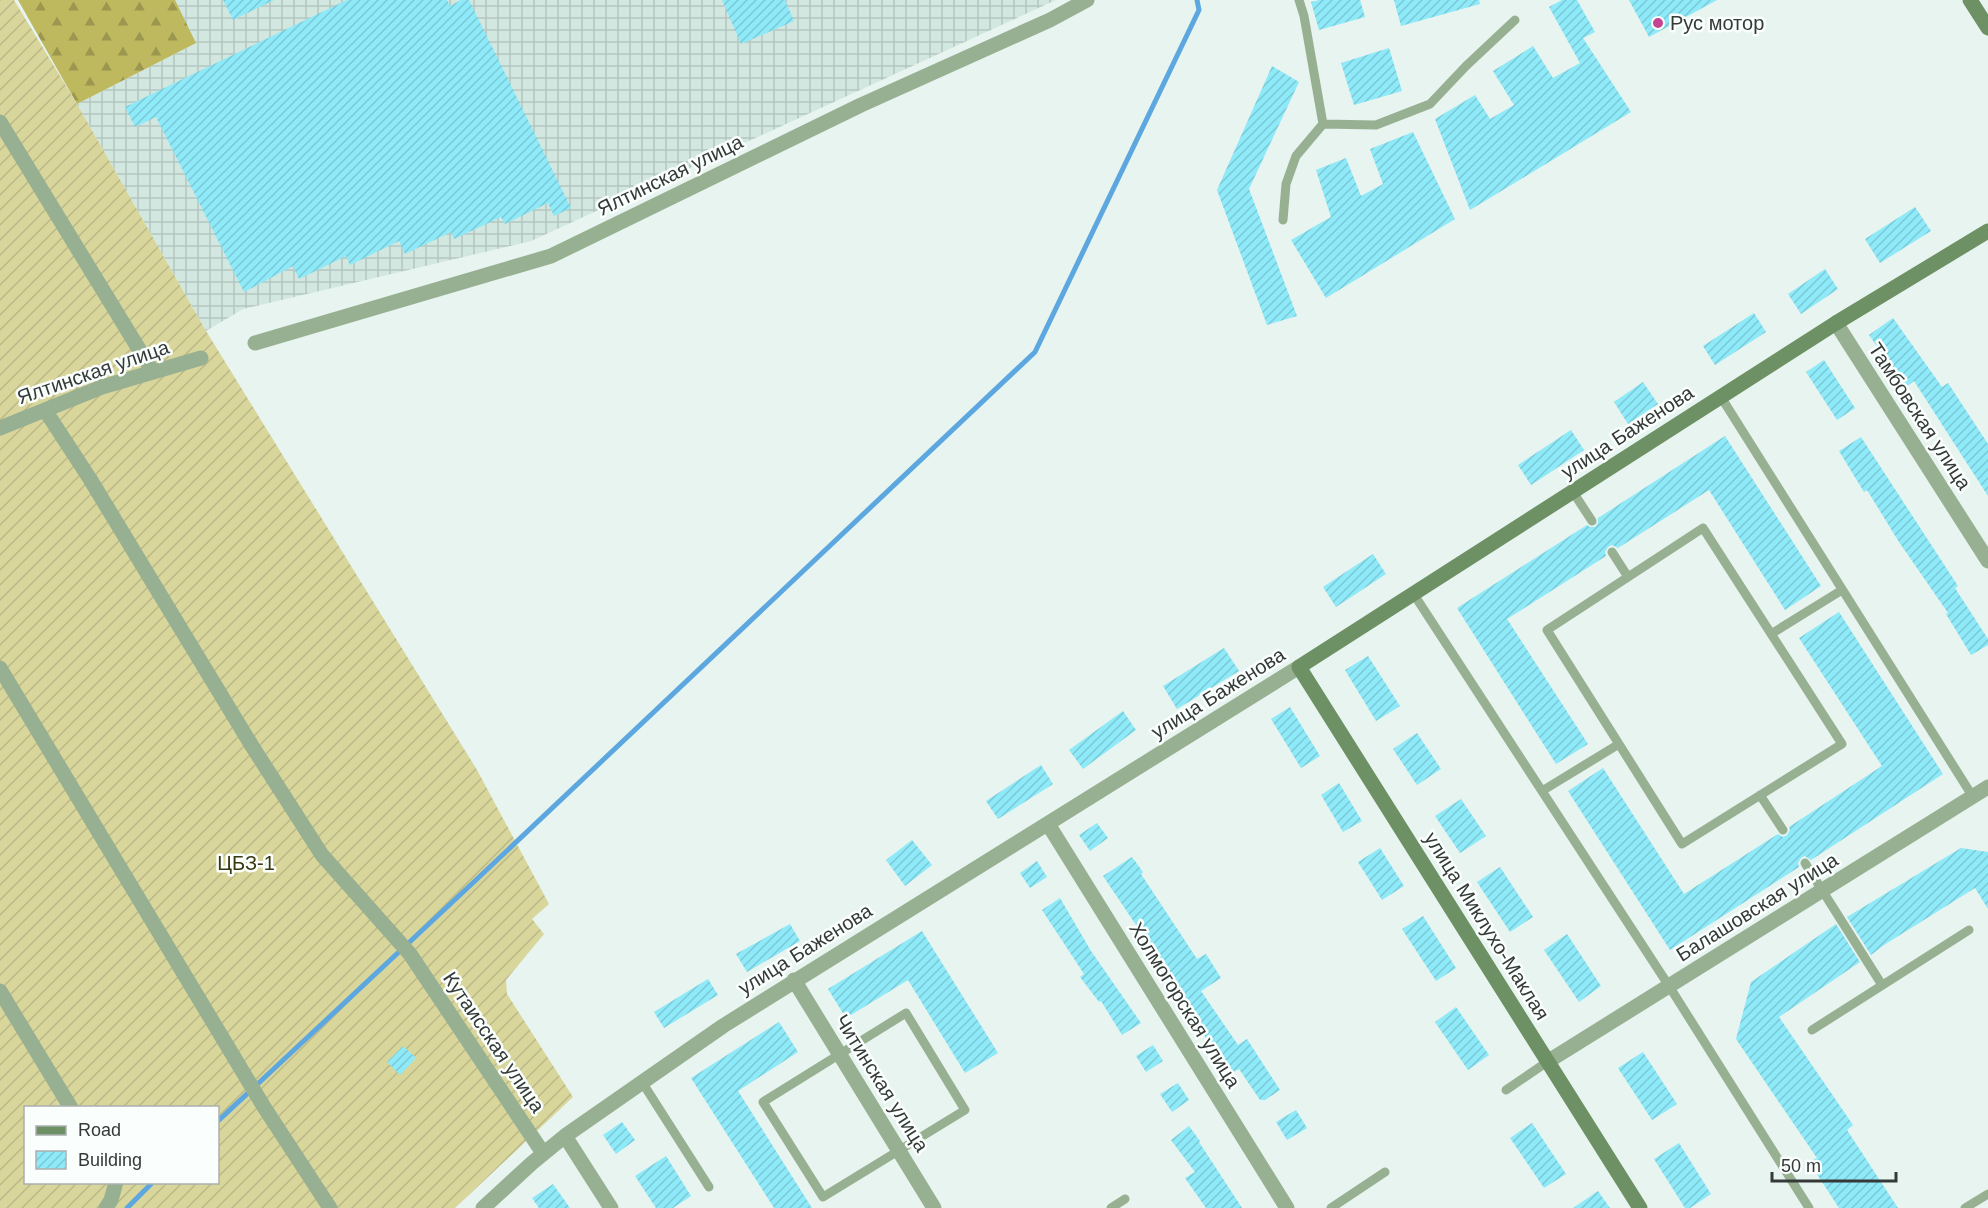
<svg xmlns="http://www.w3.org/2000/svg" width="1988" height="1208" font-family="Arial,sans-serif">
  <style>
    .industrial { fill: url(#industrial-grid) }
    .forest { fill: url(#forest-firs) }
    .garden { fill: url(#garden-furrows); fill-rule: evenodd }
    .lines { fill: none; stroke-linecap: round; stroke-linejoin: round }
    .stream { stroke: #5da7e0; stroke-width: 5 }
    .building { fill: url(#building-hatch) }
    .lane { stroke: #98b092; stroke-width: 9 }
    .street { stroke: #98b092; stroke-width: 15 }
    .secondary { stroke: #6d9064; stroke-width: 15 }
    .poi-dot { fill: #c44591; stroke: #fafffd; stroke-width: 2 }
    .labels { text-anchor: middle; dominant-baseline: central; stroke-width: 5; stroke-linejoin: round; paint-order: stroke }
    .poi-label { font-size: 20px; fill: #353a38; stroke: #fafffd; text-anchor: start }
    .street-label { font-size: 20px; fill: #353a38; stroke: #fafffd }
    .park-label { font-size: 20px; fill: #393710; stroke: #fafffd }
  </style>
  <defs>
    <pattern id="industrial-grid" width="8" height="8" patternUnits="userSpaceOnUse" patternTransform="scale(1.5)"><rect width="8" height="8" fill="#d1e7e0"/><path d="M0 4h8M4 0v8" fill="none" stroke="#b4c7c1"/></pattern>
    <pattern id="forest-firs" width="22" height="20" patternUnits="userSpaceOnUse" patternTransform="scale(1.5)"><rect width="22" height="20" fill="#beb85f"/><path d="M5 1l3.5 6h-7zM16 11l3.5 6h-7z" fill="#9b974f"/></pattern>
    <pattern id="garden-furrows" width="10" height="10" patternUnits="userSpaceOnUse" patternTransform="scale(1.5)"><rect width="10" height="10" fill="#d9d69c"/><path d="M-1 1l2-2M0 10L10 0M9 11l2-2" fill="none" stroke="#bbb887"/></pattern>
    <pattern id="building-hatch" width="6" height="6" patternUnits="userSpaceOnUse" patternTransform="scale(1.5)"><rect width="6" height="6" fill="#8ee9f8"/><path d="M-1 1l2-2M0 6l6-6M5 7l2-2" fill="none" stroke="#7bc9d5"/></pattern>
  </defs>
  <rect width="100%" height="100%" fill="#e7f4ef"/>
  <path class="industrial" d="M 175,0 L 1056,0 L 531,241 L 243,309 L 206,331 L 77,104 L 196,43 Z"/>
  <path class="forest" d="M 18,0 L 175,0 L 196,43 L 77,104 Z"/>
  <path class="garden" d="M 0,0 L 14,0 L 77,104 L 206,331 L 477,770 L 549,904 L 532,919 L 544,934 L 506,980 L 507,994 L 573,1097 L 455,1208 L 0,1208 ZM 26,1108 L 218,1108 L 218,1182 L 26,1182 Z"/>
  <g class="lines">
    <path class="stream" d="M 218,1121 L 477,879 L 1035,352 L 1199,10 L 1197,0
      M 127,1208 L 153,1182"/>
  </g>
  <path class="building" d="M 223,0 L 274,0 L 233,20 Z
    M 347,0 L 447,0 L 450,6 L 461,0 L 469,0 L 571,208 L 554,216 L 548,203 L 505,224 L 501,217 L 454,239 L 451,232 L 405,254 L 399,241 L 350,265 L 346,256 L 299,279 L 293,266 L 244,292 L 156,117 L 135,127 L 125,107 Z
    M 722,0 L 785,0 L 794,21 L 741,44 Z
    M 1319,0 L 1360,0 L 1365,17 L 1319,30 L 1311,2 Z
    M 1394,0 L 1479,0 L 1480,4 L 1401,26 Z
    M 1562,0 L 1577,0 L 1595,32 L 1583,38 L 1631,112 L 1470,210 L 1435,119 L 1475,95 L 1490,119 L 1514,105 L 1493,71 L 1533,46 L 1553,78 L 1580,63 L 1549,7 Z
    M 1629,0 L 1717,0 L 1649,37 Z
    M 1389,48 L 1402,91 L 1354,105 L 1341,63 Z
    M 1272,66 L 1299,82 L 1249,189 L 1297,316 L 1267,325 L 1217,190 Z
    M 1413,132 L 1455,219 L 1326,298 L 1291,240 L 1331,217 L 1316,170 L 1346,158 L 1361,196 L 1383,184 L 1370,149 Z
    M 1915,207 L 1931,231 L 1880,263 L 1865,239 Z
    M 1825,269 L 1838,289 L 1801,314 L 1788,294 Z
    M 1754,313 L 1766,332 L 1715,365 L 1703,346 Z
    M 1893,318 L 1942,387 L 1948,383 L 1988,444 L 1988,496 L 1914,381 L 1906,387 L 1869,335 Z
    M 1824,360 L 1855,408 L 1837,420 L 1806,372 Z
    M 1643,382 L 1658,404 L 1628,424 L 1614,402 Z
    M 1571,430 L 1584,450 L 1531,485 L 1518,465 Z
    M 1725,436 L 1821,586 L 1785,610 L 1709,490 L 1618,548 L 1612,545 L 1608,547 L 1605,552 L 1606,556 L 1507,619 L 1588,744 L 1556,764 L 1457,608 L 1587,525 L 1590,527 L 1595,527 L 1598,523 L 1598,518 Z
    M 1861,437 L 1958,586 L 1955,588 L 1988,639 L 1988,645 L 1971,655 L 1946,614 L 1948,613 L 1899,542 L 1867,490 L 1864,492 L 1839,451 Z
    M 1373,554 L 1386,574 L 1336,607 L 1323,587 Z
    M 1839,612 L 1943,774 L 1811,860 L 1805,856 L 1801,858 L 1798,863 L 1799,867 L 1670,950 L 1568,791 L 1603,768 L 1684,894 L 1778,834 L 1783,837 L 1787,835 L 1790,830 L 1789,827 L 1882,766 L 1799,638 Z
    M 1224,648 L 1239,671 L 1177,709 L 1163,686 Z
    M 1368,656 L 1400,706 L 1376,721 L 1345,670 Z
    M 1290,707 L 1320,756 L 1301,768 L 1271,719 Z
    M 1123,711 L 1136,730 L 1083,769 L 1069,750 Z
    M 1417,733 L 1441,769 L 1417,785 L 1393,749 Z
    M 1041,765 L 1053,784 L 998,819 L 986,801 Z
    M 1339,783 L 1362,821 L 1343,832 L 1321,795 Z
    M 1461,799 L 1486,836 L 1460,853 L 1435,816 Z
    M 1097,823 L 1108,838 L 1090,851 L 1079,835 Z
    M 912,840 L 932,865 L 905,886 L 886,860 Z
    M 1380,848 L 1404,886 L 1382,900 L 1358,862 Z
    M 1961,848 L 1988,852 L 1988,909 L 1975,888 L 1884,945 L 1871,955 L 1847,917 Z
    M 1132,857 L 1143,872 L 1141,874 L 1197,959 L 1206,954 L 1221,978 L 1201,991 L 1238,1045 L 1247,1039 L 1280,1090 L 1265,1100 L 1260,1100 L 1239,1069 L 1230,1074 L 1194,1020 L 1197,1018 L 1161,962 L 1103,876 Z
    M 1037,861 L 1047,877 L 1030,888 L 1020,873 Z
    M 1500,867 L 1533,917 L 1510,932 L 1477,882 Z
    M 1060,898 L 1091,951 L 1141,1023 L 1122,1035 L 1101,1001 L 1099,1002 L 1080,977 L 1084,974 L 1042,910 Z
    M 1423,916 L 1456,968 L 1436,981 L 1402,929 Z
    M 790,924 L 800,941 L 747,972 L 736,954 Z
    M 1836,924 L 1860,962 L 1779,1017 L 1853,1125 L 1847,1130 L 1898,1208 L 1839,1208 L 1809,1162 L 1817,1158 L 1736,1039 L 1751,982 Z
    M 922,931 L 998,1053 L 965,1073 L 908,980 L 846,1018 L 828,989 Z
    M 1567,934 L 1601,986 L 1579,1002 L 1544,950 Z
    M 708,979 L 718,995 L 664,1028 L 654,1012 Z
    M 1456,1007 L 1489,1055 L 1468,1070 L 1435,1022 Z
    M 779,1022 L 798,1052 L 738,1091 L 812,1208 L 774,1208 L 691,1078 Z
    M 1153,1045 L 1163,1061 L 1146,1072 L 1136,1056 Z
    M 403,1046 L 416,1058 L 400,1075 L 387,1062 Z
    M 1643,1052 L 1677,1104 L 1652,1120 L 1618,1068 Z
    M 1178,1083 L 1189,1100 L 1172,1112 L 1160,1094 Z
    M 1296,1110 L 1307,1128 L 1287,1140 L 1276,1122 Z
    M 622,1122 L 635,1140 L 616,1154 L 603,1135 Z
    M 1532,1123 L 1566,1174 L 1544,1188 L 1510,1138 Z
    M 1189,1126 L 1200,1141 L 1199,1142 L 1242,1208 L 1206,1208 L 1185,1178 L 1195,1172 L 1171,1140 Z
    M 1679,1143 L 1711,1194 L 1690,1208 L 1685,1208 L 1654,1159 Z
    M 666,1156 L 691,1196 L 673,1208 L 656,1208 L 635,1176 Z
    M 553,1184 L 570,1208 L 539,1208 L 532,1198 Z
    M 1598,1191 L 1610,1208 L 1573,1208 Z"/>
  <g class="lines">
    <path class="lane" d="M 1299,0 L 1304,16 L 1323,124 L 1376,125 L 1430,104 L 1466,66 L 1515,20
      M 1283,220 L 1286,184 L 1296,156 L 1323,124
      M 1721,397 L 1973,797
      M 1573,492 L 1592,521
      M 1703,528 L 1842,744 L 1682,844 L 1547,630 Z
      M 1612,552 L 1628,577
      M 1413,593 L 1669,986 L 1809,1208
      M 1771,634 L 1842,590
      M 1542,791 L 1619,744
      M 1760,795 L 1783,830
      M 1805,863 L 1882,985
      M 906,1013 L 965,1110 L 823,1197 L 763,1102 Z
      M 1812,1030 L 1969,930
      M 642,1082 L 709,1187
      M 1506,1090 L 1547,1062
      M 1111,1208 L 1125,1199
      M 1331,1208 L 1385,1172
      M 1965,1208 L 1988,1194"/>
    <path class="street" d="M 0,122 L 153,372
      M 1836,323 L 1988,561
      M 255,343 L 551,256 L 861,105 L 1050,20 L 1087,0
      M 45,410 L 90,479 L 252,746 L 322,855 L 410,954 L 543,1153
      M 0,428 L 102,387 L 201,358
      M 0,668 L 264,1107 L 330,1208
      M 1048,824 L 1287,1208
      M 794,980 L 934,1208
      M 0,991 L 71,1108
      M 1547,1062 L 1988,787
      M 565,1136 L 611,1208
      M 106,1208 L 111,1200 L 116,1182
      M 483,1208 L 532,1163 L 565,1136 L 723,1026 L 1299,667"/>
    <path class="secondary" d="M 1970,0 L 1988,28
      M 1640,1208 L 1299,667 L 1836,323 L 1988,231"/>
  </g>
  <circle class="poi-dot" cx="1658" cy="23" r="6"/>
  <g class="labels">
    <g class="poi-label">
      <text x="1670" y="23">Рус мотор</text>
    </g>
    <g class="street-label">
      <text transform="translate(670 175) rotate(-26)">Ялтинская улица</text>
      <text transform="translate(93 372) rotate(-19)">Ялтинская улица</text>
      <text transform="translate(1920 416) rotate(57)">Тамбовская улица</text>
      <text transform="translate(1627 432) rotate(-33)">улица Баженова</text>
      <text transform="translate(1218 693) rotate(-32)">улица Баженова</text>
      <text transform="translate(1757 907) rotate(-32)">Балашовская улица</text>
      <text transform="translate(1487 926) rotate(58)">улица Миклухо-Маклая</text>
      <text transform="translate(805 949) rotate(-32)">улица Баженова</text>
      <text transform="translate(1185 1005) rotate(58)">Холмогорская улица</text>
      <text transform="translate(494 1042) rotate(56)">Кутаисская улица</text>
      <text transform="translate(882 1083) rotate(58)">Читинская улица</text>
    </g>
    <g class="park-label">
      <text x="246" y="863">ЦБЗ-1</text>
    </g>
  </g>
  <rect x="24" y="1106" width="195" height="78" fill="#fafffd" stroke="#abb0ae" stroke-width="1.5"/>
  <rect x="36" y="1126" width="30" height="9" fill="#6d9064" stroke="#abb0ae" stroke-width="1.5"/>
  <text x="78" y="1136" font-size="18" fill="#353a38">Road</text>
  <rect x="36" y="1151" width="30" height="18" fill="url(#building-hatch)" stroke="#abb0ae" stroke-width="1.5"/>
  <text x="78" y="1166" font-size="18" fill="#353a38">Building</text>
  <path d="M1772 1172v9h124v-9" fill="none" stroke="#353a38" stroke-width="3"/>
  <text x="1781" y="1172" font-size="18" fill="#353a38" stroke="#fafffd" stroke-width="4.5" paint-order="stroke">50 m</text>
</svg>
